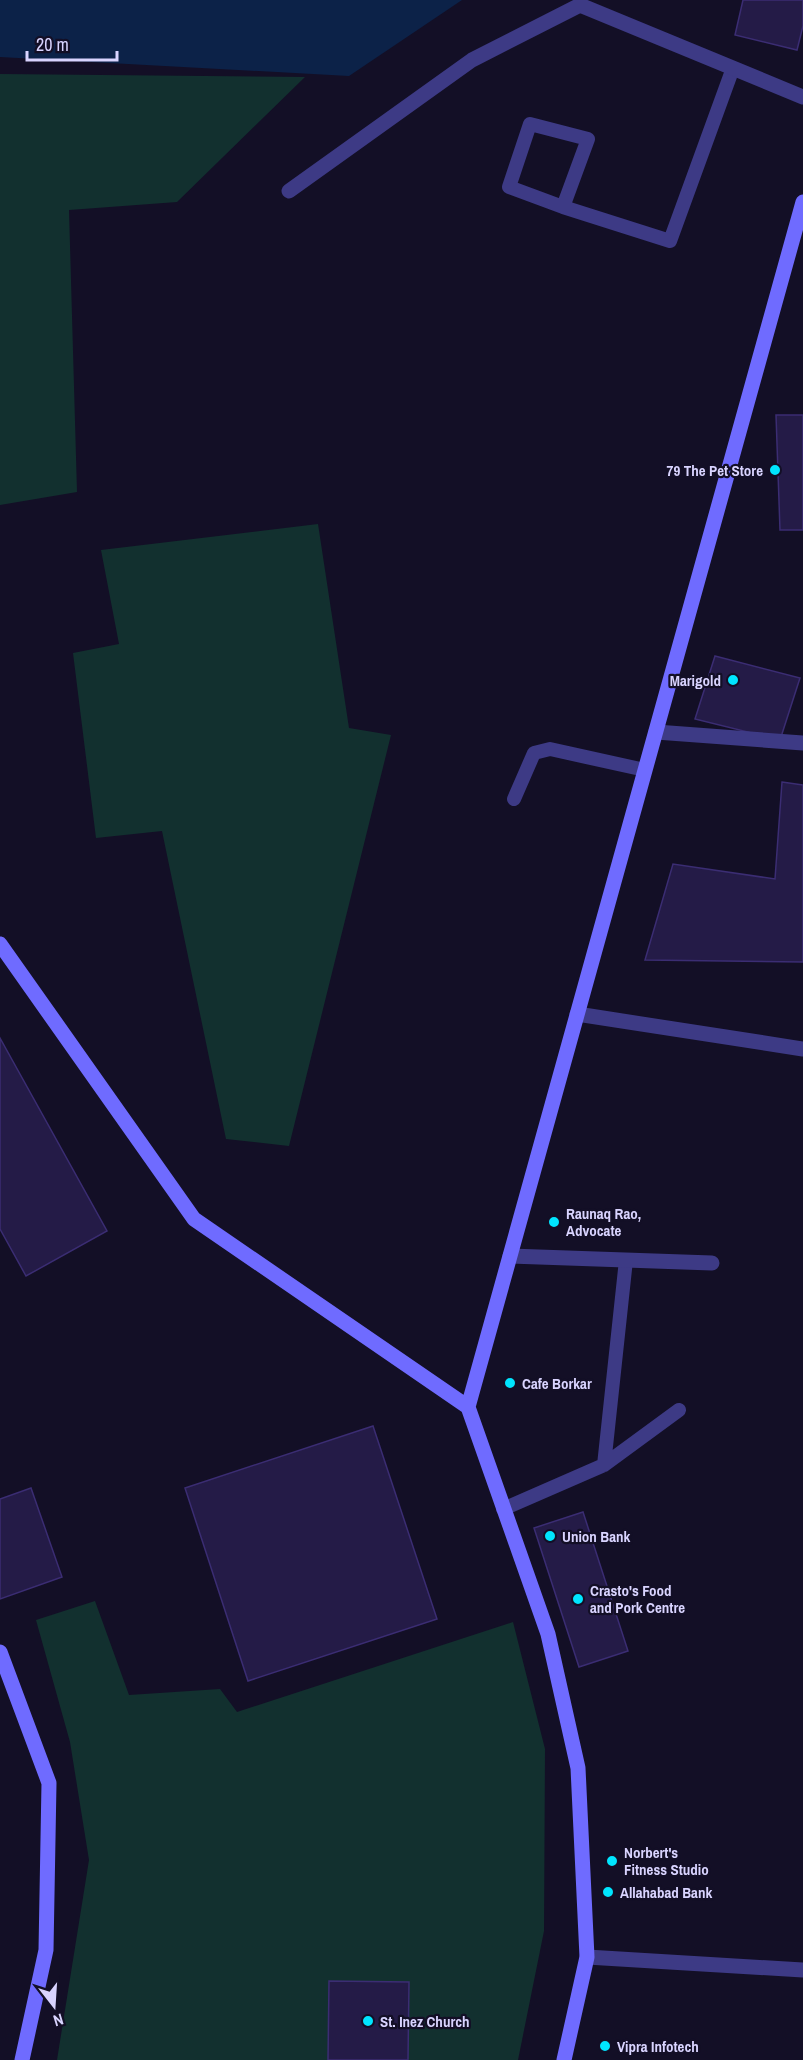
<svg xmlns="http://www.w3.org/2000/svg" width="803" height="2060" font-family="'Archivo Narrow',sans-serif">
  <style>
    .green { fill: #12302f }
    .water { fill: #0c2248 }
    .building { fill: #241b47; stroke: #3b2d73; stroke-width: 1.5 }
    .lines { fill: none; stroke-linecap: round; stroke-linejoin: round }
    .service { stroke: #3d3a85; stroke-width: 14 }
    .minor { stroke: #3d3a85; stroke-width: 15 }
    .secondary { stroke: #6f6bff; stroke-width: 15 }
    .poi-dot { fill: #00e5ff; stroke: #130f26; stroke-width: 2 }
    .labels { text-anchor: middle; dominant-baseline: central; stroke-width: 4.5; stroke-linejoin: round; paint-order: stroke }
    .poi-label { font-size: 15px; font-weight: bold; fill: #d9d4ff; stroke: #130f26; text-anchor: start }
  </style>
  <rect width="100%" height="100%" fill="#130f26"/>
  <path class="green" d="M 0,74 L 305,77 L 177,202 L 69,210 L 77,492 L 0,505 Z
    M 318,524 L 349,728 L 391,735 L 289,1146 L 226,1139 L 162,831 L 96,838 L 73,653 L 119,644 L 101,550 Z
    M 95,1601 L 129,1695 L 220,1689 L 237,1712 L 513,1622 L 545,1749 L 544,1931 L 518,2060 L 57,2060 L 89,1860 L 70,1742 L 36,1620 Z"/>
  <path class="water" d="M 0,0 L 462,0 L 349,76 L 0,57 Z"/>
  <path class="building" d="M 743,0 L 803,0 L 803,26 L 797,50 L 735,35 Z
    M 776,415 L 803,415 L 803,530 L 780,530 Z
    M 715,656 L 800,678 L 780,740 L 695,719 Z
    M 782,782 L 803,785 L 803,962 L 645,960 L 673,864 L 775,879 Z
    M 0,1038 L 107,1231 L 26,1276 L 0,1229 Z
    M 373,1426 L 437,1619 L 248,1681 L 185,1488 Z
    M 31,1488 L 62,1577 L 0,1599 L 0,1499 Z
    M 583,1512 L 628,1651 L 579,1667 L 534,1528 Z
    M 329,1981 L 409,1982 L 408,2060 L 328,2060 Z"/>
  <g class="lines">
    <path class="service" d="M 563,207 L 588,139 L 530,124 L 509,187 L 563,207 L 670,241 L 733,68
      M 514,799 L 534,753 L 550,749 L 645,770
      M 604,1465 L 626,1260
      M 503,1509 L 604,1465 L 679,1410"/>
    <path class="minor" d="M 289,191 L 472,60 L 580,5 L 803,97
      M 656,732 L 803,743
      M 577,1014 L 803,1049
      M 510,1256 L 712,1263
      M 587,1957 L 803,1970"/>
    <path class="secondary" d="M 0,944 L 194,1219 L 468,1407
      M 0,1652 L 49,1783 L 46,1950 L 22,2060
      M 564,2060 L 587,1957 L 578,1768 L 548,1634 L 468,1407 L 803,202"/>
  </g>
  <g class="poi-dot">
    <circle cx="775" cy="470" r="6"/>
    <circle cx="733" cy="680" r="6"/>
    <circle cx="554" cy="1222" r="6"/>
    <circle cx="510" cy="1383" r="6"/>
    <circle cx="550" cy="1536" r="6"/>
    <circle cx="578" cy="1599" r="6"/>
    <circle cx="612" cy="1861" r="6"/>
    <circle cx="608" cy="1892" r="6"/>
    <circle cx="368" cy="2021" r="6"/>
    <circle cx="605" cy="2046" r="6"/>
  </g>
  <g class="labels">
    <g class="poi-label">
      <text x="763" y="470" text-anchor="end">79 The Pet Store</text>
      <text x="721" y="680" text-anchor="end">Marigold</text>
      <text x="566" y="1213">Raunaq Rao,<tspan x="566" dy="17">Advocate</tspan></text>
      <text x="522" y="1383">Cafe Borkar</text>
      <text x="562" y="1536">Union Bank</text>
      <text x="590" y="1590">Crasto's Food<tspan x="590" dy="17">and Pork Centre</tspan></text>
      <text x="624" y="1852">Norbert's<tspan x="624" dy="17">Fitness Studio</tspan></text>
      <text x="620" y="1892">Allahabad Bank</text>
      <text x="380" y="2021">St. Inez Church</text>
      <text x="617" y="2046">Vipra Infotech</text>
    </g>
  </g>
  <g transform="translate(54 2006) rotate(163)" stroke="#130f26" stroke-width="4.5" paint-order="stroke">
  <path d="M0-4.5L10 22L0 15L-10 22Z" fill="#d9d4ff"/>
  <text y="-9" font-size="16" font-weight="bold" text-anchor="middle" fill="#d9d4ff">N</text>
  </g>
  <path d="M27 51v9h90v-9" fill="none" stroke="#d9d4ff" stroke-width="3"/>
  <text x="36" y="51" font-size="18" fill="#d9d4ff" stroke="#130f26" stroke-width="4.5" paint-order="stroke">20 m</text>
</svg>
